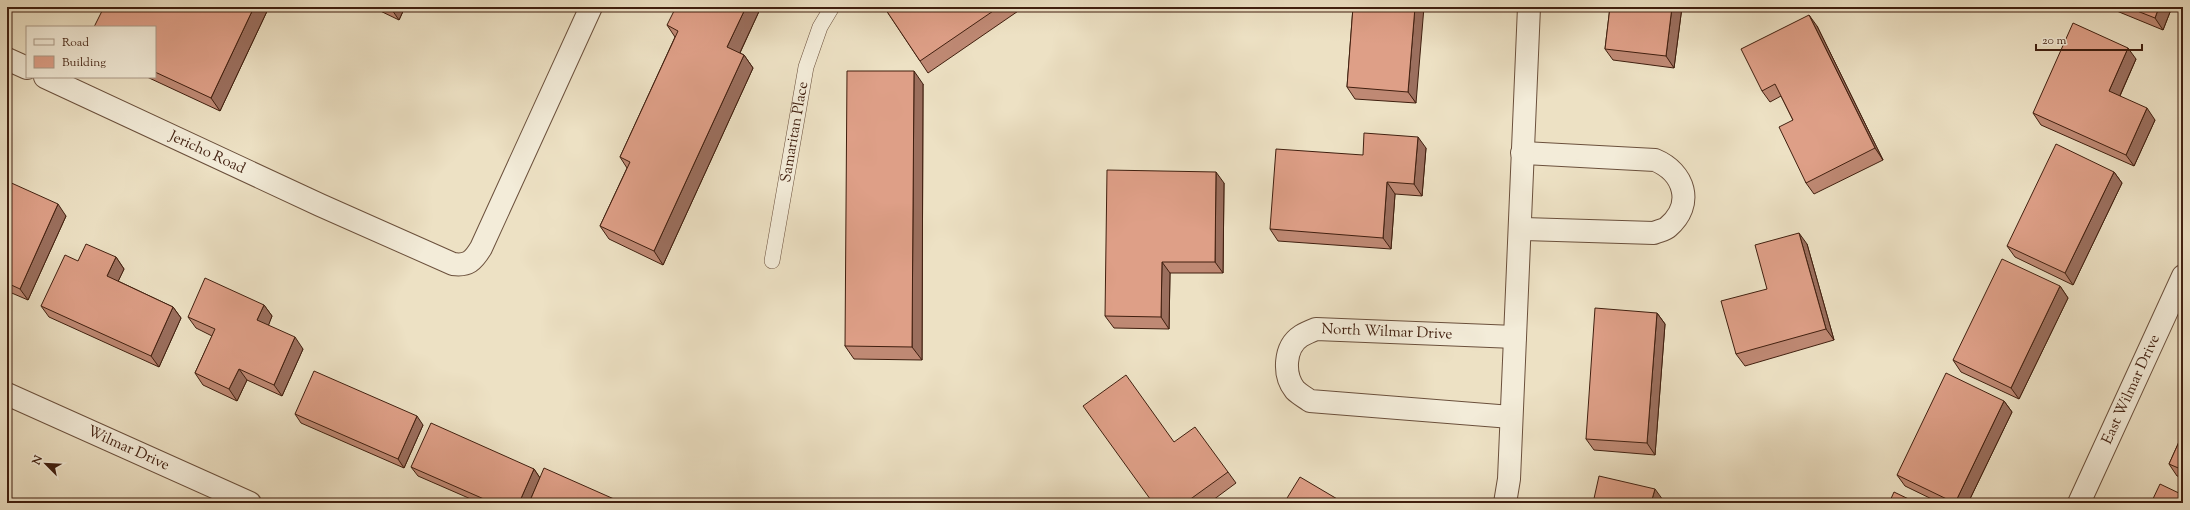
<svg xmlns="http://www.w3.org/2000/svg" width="2190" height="510" font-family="'Sorts Mill Goudy',serif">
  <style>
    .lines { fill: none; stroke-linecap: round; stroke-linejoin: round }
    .lane-casing { stroke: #6b503c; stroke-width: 16 }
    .street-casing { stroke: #6b503c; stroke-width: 24 }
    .lane { stroke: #f3ecd9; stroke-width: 15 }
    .street { stroke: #f3ecd9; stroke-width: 22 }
    .wall { fill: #bf8974; stroke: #401f0f }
    .shaded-wall { fill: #9b6f5e; stroke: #401f0f }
    .building { fill: #de9f87; stroke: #401f0f }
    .labels { text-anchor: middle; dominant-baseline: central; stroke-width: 3.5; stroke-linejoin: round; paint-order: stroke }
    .street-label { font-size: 15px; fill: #401f0f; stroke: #f3ecd9 }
  </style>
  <rect width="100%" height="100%" fill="#ede1c4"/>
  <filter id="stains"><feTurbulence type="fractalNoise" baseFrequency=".005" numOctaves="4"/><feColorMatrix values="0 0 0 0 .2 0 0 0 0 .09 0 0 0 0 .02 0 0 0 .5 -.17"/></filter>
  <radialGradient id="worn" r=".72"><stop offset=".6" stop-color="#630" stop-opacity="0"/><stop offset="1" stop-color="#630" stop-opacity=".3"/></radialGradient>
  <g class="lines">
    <g class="lane-casing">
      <g id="lane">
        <path id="s1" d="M 772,261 L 806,67 L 820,27 L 832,7"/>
      </g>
    </g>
    <g class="street-casing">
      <g id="street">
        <path d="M 7,59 L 27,68"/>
        <path id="s2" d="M 45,77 L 320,205 L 453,264 C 468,266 473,261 481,248 L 591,7"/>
        <path d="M 1520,229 L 1654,233 C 1658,231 1665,230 1668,227 C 1695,204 1684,172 1655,160 L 1522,153"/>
        <path id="s3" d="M 7,394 L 250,503"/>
        <path id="s4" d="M 1511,417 L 1310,401 C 1306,398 1299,394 1295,390 C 1283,375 1284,347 1301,336 C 1306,333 1311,331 1316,329 L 1515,337"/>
        <path d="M 1505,503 L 1509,479 L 1529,7"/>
        <path id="s5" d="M 2079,503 L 2183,276"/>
      </g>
    </g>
    <use href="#lane" class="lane"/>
    <use href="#street" class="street"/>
  </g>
  <path class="wall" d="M 104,7 L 269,7 L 220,111 L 147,77 L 155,77 L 155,27 Z
    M 372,7 L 405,7 L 399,20 Z
    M 761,7 L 740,53 L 744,55 L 753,68 L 663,265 L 609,239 L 600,226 L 627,168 L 620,157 L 675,37 L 667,25 Z
    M 884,7 L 1024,7 L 928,73 Z
    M 1353,7 L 1416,103 L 1355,99 L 1347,87 Z
    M 1610,7 L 1682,7 L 1674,68 L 1613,60 L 1605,49 Z
    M 2107,7 L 2172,7 L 2163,30 Z
    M 1817,26 L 1883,160 L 1814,194 L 1806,183 L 1793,120 L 1781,96 L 1770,102 L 1762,91 Z
    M 2136,59 L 2120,96 L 2155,120 L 2134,166 L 2041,125 L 2033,113 Z
    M 923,84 L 922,360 L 854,359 L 845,346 Z
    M 1426,148 L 1422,196 L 1395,194 L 1391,249 L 1278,241 L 1270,229 L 1363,155 Z
    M 2114,172 L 2122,183 L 2073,285 L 2015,257 L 2007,246 Z
    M 7,181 L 66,216 L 28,300 L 7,291 Z
    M 1224,183 L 1223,273 L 1170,273 L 1169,329 L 1114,328 L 1105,316 Z
    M 1807,244 L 1834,340 L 1745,366 L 1736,354 L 1767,289 Z
    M 116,257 L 124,269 L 118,281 L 173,307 L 181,318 L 159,367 L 49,317 L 41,306 L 78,261 Z
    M 2060,286 L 2068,298 L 2019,399 L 1961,372 L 1953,360 Z
    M 264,305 L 272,316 L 268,325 L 303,349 L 282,396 L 247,380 L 237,401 L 203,385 L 195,373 L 212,336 L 196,328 L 188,317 Z
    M 1657,313 L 1665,324 L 1655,455 L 1594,450 L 1586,439 Z
    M 2004,401 L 2012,412 L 1968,503 L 1940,503 L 1905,486 L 1897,475 Z
    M 295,414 L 423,425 L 404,468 L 301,423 Z
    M 2183,433 L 2183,478 L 2177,476 L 2169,464 Z
    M 1174,442 L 1228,472 L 1236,483 L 1209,503 L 1152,503 Z
    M 411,467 L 534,469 L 540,478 L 623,503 L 480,503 L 418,476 Z"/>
  <path class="shaded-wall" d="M 254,7 L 269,7 L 220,111 L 211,98 Z
    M 390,7 L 405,7 L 399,20 Z
    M 746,7 L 761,7 L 736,61 L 727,47 Z
    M 1415,7 L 1424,7 L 1416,103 L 1408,92 Z
    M 1672,7 L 1682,7 L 1674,68 L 1666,56 Z
    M 2159,7 L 2172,7 L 2163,30 L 2155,18 Z
    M 1809,15 L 1817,26 L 1883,160 L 1875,148 Z
    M 2128,48 L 2136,59 L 2117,102 L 2109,91 Z
    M 744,55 L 753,68 L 663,265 L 654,251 Z
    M 914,71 L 923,84 L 922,360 L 912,347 Z
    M 2147,108 L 2155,120 L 2134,166 L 2126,155 Z
    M 1418,137 L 1426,148 L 1422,196 L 1414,184 Z
    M 1216,172 L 1224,183 L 1223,273 L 1215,262 Z
    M 2114,172 L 2122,183 L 2073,285 L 2065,273 Z
    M 1387,182 L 1395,194 L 1391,249 L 1383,238 Z
    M 58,204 L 66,216 L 28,300 L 20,289 Z
    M 1799,233 L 1807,244 L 1834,340 L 1826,329 Z
    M 116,257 L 124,269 L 115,288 L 107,276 Z
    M 1162,262 L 1170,273 L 1169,329 L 1161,317 Z
    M 2060,286 L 2068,298 L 2019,399 L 2011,388 Z
    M 264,305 L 272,316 L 266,332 L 257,320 Z
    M 173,307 L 181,318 L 159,367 L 151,356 Z
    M 1657,313 L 1665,324 L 1655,455 L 1647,443 Z
    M 295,337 L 303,349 L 282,396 L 274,385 Z
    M 239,369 L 247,380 L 237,401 L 229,389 Z
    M 2004,401 L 2012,412 L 1968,503 L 1955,503 Z
    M 417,416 L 423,425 L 404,468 L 398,459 Z
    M 534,469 L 540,478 L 529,503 L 519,503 Z
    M 1655,489 L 1663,500 L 1662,503 L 1651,503 Z"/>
  <path class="building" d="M 104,7 L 254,7 L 211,98 L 155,72 L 155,27 L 94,27 Z
    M 676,7 L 746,7 L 727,47 L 744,55 L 654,251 L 600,226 L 630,162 L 620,157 L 678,31 L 667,25 Z
    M 884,7 L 999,7 L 920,61 Z
    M 1353,7 L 1415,7 L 1408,92 L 1347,87 Z
    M 1610,7 L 1672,7 L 1666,56 L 1605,49 Z
    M 2127,7 L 2159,7 L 2155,18 Z
    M 1809,15 L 1875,148 L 1806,183 L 1779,127 L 1793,120 L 1775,84 L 1762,91 L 1741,49 Z
    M 2073,23 L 2128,48 L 2109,91 L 2147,108 L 2126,155 L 2033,113 Z
    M 847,71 L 914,71 L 912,347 L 845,346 Z
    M 1364,133 L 1418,137 L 1414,184 L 1387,182 L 1383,238 L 1270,229 L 1276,149 L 1363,155 Z
    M 2056,144 L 2114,172 L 2065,273 L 2007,246 Z
    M 1107,170 L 1216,172 L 1215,262 L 1162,262 L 1161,317 L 1105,316 Z
    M 7,181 L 58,204 L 20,289 L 7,283 Z
    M 1799,233 L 1826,329 L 1736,354 L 1721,301 L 1767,289 L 1755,245 Z
    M 86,244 L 116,257 L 107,276 L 173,307 L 151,356 L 41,306 L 65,255 L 78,261 Z
    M 2002,259 L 2060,286 L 2011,388 L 1953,360 Z
    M 205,278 L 264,305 L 257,320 L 295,337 L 274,385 L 239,369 L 229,389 L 195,373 L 215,329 L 188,317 Z
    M 1595,308 L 1657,313 L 1647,443 L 1586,439 Z
    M 314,371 L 417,416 L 398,459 L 295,414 Z
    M 1946,373 L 2004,401 L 1955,503 L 1897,475 Z
    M 1126,375 L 1174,442 L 1195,427 L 1228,472 L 1185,503 L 1153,503 L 1083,406 Z
    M 431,423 L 534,469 L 519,503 L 493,503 L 411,467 Z
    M 2183,433 L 2183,470 L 2169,464 Z
    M 544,468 L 623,503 L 529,503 Z
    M 1599,476 L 1655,489 L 1651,503 L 1593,503 Z
    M 1300,477 L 1344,503 L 1284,503 Z
    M 2160,484 L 2183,495 L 2183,503 L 2151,503 Z
    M 1894,492 L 1917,503 L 1889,503 Z"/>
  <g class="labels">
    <g class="street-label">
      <text stroke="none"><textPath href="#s1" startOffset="131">Samaritan Place</textPath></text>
      <text stroke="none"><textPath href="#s2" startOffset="179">Jericho Road</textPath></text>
      <text stroke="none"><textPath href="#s4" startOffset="368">North Wilmar Drive</textPath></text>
      <text stroke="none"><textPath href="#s5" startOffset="125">East Wilmar Drive</textPath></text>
      <text stroke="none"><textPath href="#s3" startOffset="133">Wilmar Drive</textPath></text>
    </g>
  </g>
  <rect width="2190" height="510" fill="none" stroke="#ede1c4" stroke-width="24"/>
  <rect x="8" y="8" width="2174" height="494" fill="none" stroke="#401f0f" stroke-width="2"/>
  <rect x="12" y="12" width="2166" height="486" fill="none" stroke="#401f0f"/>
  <rect x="26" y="26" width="130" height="52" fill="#f3ecd9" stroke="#ab9a88"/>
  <rect x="34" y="39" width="20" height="6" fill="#f3ecd9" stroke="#ab9a88"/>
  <text x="62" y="46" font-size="12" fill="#401f0f">Road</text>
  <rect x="34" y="56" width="20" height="12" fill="#de9f87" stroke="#ab9a88"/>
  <text x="62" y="66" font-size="12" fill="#401f0f">Building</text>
  <g transform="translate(46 464) rotate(294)" stroke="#f3ecd9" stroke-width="3" paint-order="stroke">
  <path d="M0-3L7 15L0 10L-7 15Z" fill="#401f0f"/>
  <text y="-6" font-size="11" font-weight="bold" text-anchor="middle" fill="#401f0f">N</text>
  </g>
  <path d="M2036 44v6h106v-6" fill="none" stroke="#401f0f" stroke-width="2"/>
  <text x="2042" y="44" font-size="12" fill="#401f0f" stroke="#f3ecd9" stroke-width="3" paint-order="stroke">20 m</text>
  <rect width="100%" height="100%" filter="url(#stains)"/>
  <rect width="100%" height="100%" fill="url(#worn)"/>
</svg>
